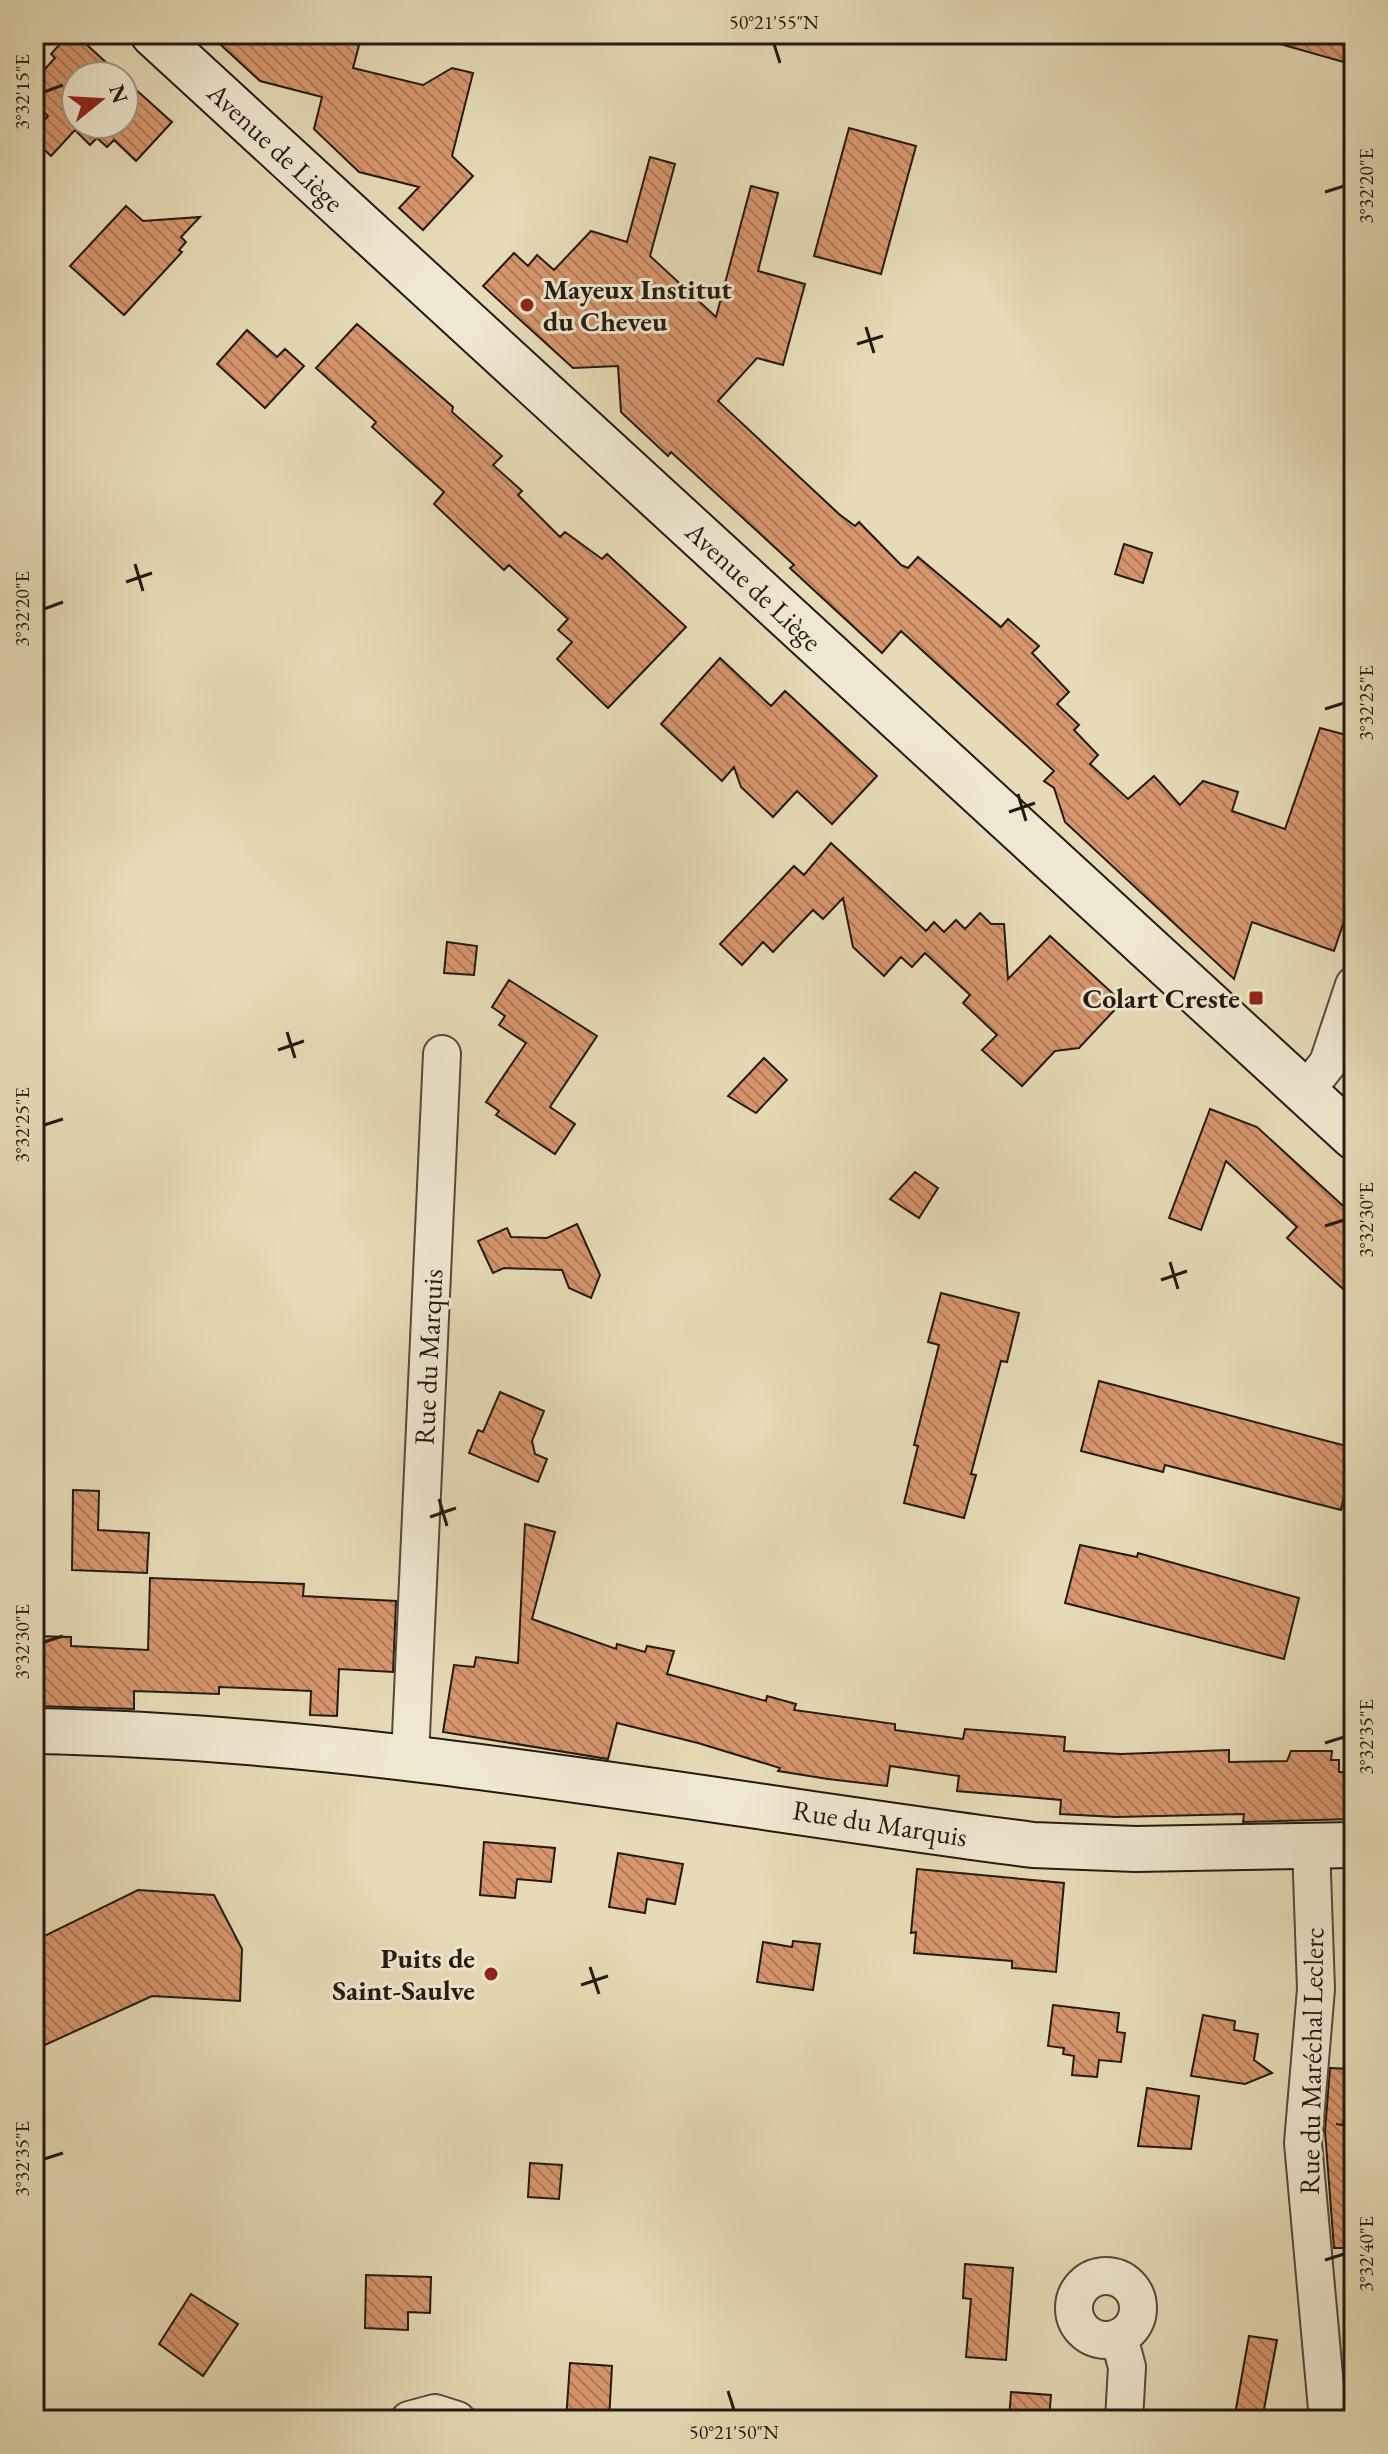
<svg xmlns="http://www.w3.org/2000/svg" width="1388" height="2454" font-family="'EB Garamond',serif">
  <style>
    .building { fill: url(#building-back-hatch); stroke: #231a12; stroke-width: 2 }
    .lines { fill: none; stroke-linecap: round; stroke-linejoin: round }
    .street-casing { stroke: #544a3b; stroke-width: 40 }
    .secondary-casing { stroke: #231a12; stroke-width: 48 }
    .street { stroke: #efe8d0; stroke-width: 36 }
    .secondary { stroke: #efe8d0; stroke-width: 44 }
    .ticks { fill: none; stroke: #231a12; stroke-width: 3 }
    .poi-dot { fill: #8f2418; stroke: #efe8d0; stroke-width: 3 }
    .labels { text-anchor: middle; dominant-baseline: central; stroke-width: 6; stroke-linejoin: round; paint-order: stroke }
    .street-label { font-size: 28px; fill: #231a12; stroke: #efe8d0 }
    .poi-label { font-size: 28px; font-weight: bold; fill: #231a12; stroke: #efe8d0; text-anchor: end }
    .neatline { fill: none; stroke: #231a12; stroke-width: 3 }
    .ticks-label { font-size: 20px; text-anchor: middle; fill: #231a12 }
  </style>
  <defs>
    <pattern id="building-back-hatch" width="6" height="6" patternUnits="userSpaceOnUse" patternTransform="scale(2)"><rect width="6" height="6" fill="#d8966d"/><path d="M-1 5l2 2M0 0l6 6M5-1l2 2" fill="none" stroke="#af7a58"/></pattern>
  </defs>
  <rect width="100%" height="100%" fill="#e6dbb6"/>
  <filter id="stains"><feTurbulence type="fractalNoise" baseFrequency=".0025" numOctaves="4"/><feColorMatrix values="0 0 0 0 .2 0 0 0 0 .09 0 0 0 0 .02 0 0 0 .5 -.17"/></filter>
  <radialGradient id="worn" r=".72"><stop offset=".6" stop-color="#630" stop-opacity="0"/><stop offset="1" stop-color="#630" stop-opacity=".3"/></radialGradient>
  <path class="building" d="M 69,34 L 75,34 L 121,76 L 76,76 L 76,124 L 124,124 L 124,79 L 172,122 L 136,161 L 114,140 L 107,147 L 97,138 L 90,145 L 75,130 L 51,156 L 34,140 L 34,131 L 48,116 L 34,103 L 34,81 L 55,58 L 51,54 Z
    M 209,34 L 362,34 L 353,68 L 423,85 L 452,68 L 473,73 L 452,156 L 473,176 L 423,230 L 399,208 L 419,187 L 359,172 L 314,129 L 322,97 L 260,81 Z
    M 1274,34 L 1354,34 L 1354,65 L 1273,42 Z
    M 849,128 L 916,146 L 881,274 L 814,256 Z
    M 650,157 L 675,164 L 650,256 L 716,317 L 751,186 L 778,193 L 758,271 L 805,284 L 783,365 L 757,358 L 718,401 L 839,514 L 855,526 L 859,522 L 901,565 L 908,568 L 918,557 L 1001,627 L 1008,619 L 1039,646 L 1032,653 L 1069,692 L 1057,704 L 1079,725 L 1074,730 L 1098,755 L 1090,764 L 1128,799 L 1154,776 L 1180,805 L 1203,781 L 1238,792 L 1232,811 L 1285,829 L 1320,728 L 1354,737 L 1354,891 L 1334,951 L 1252,922 L 1234,979 L 1065,822 L 1054,788 L 1044,781 L 1054,771 L 901,631 L 882,653 L 790,568 L 794,565 L 671,452 L 668,456 L 621,412 L 618,366 L 573,368 L 483,286 L 514,253 L 528,266 L 537,255 L 554,270 L 591,231 L 627,242 Z
    M 126,206 L 143,221 L 200,217 L 181,237 L 186,242 L 179,250 L 182,252 L 124,315 L 70,266 Z
    M 357,324 L 453,407 L 452,412 L 502,456 L 493,465 L 522,491 L 518,495 L 560,537 L 565,532 L 602,559 L 607,554 L 686,627 L 608,708 L 557,659 L 572,642 L 558,630 L 568,619 L 509,565 L 504,570 L 434,504 L 444,492 L 372,427 L 376,422 L 316,368 Z
    M 247,330 L 277,357 L 285,349 L 304,366 L 265,408 L 217,364 Z
    M 1124,544 L 1152,553 L 1143,583 L 1115,574 Z
    M 720,658 L 771,706 L 785,691 L 877,776 L 832,824 L 797,791 L 773,817 L 741,787 L 734,767 L 722,781 L 661,724 Z
    M 831,843 L 926,931 L 934,922 L 944,932 L 956,920 L 965,929 L 980,913 L 991,924 L 1004,924 L 1008,979 L 1050,936 L 1122,1002 L 1079,1048 L 1055,1051 L 1022,1086 L 982,1050 L 997,1035 L 963,1003 L 970,995 L 925,953 L 912,967 L 901,957 L 884,976 L 853,947 L 843,898 L 823,919 L 813,910 L 773,952 L 763,942 L 742,965 L 720,944 L 794,866 L 804,875 Z
    M 447,942 L 477,946 L 474,975 L 444,973 Z
    M 509,980 L 597,1036 L 550,1107 L 575,1124 L 555,1154 L 496,1115 L 499,1111 L 486,1102 L 526,1043 L 499,1025 L 505,1016 L 492,1007 Z
    M 764,1058 L 787,1080 L 756,1113 L 728,1096 Z
    M 1210,1109 L 1257,1127 L 1354,1216 L 1354,1299 L 1287,1238 L 1297,1227 L 1226,1161 L 1201,1230 L 1169,1218 Z
    M 915,1172 L 938,1188 L 919,1218 L 890,1199 Z
    M 577,1224 L 600,1275 L 591,1298 L 569,1288 L 562,1270 L 504,1268 L 493,1273 L 478,1241 L 507,1228 L 511,1237 L 547,1238 Z
    M 941,1293 L 1019,1313 L 1007,1362 L 1001,1361 L 971,1474 L 976,1475 L 964,1518 L 904,1503 L 918,1446 L 914,1445 L 939,1345 L 928,1342 Z
    M 1099,1381 L 1354,1448 L 1341,1510 L 1165,1465 L 1163,1472 L 1081,1451 Z
    M 500,1392 L 544,1411 L 532,1441 L 535,1454 L 547,1459 L 538,1482 L 469,1453 L 478,1430 L 483,1432 Z
    M 73,1490 L 99,1491 L 98,1530 L 149,1533 L 147,1573 L 72,1570 Z
    M 525,1524 L 555,1532 L 532,1619 L 616,1649 L 617,1644 L 645,1652 L 647,1646 L 674,1651 L 667,1674 L 766,1701 L 767,1696 L 796,1704 L 794,1710 L 895,1724 L 895,1730 L 963,1739 L 965,1729 L 1065,1737 L 1064,1751 L 1121,1754 L 1229,1750 L 1229,1762 L 1287,1761 L 1291,1751 L 1332,1751 L 1331,1760 L 1339,1760 L 1339,1772 L 1354,1772 L 1352,1819 L 1243,1822 L 1244,1814 L 1116,1817 L 1060,1814 L 1061,1800 L 957,1791 L 959,1776 L 890,1766 L 887,1786 L 828,1779 L 778,1771 L 780,1768 L 698,1743 L 617,1723 L 608,1759 L 443,1732 L 454,1665 L 474,1667 L 476,1657 L 518,1663 Z
    M 1080,1545 L 1137,1557 L 1138,1553 L 1299,1598 L 1284,1659 L 1065,1603 Z
    M 150,1578 L 304,1584 L 303,1596 L 396,1601 L 393,1672 L 339,1669 L 337,1716 L 310,1715 L 311,1691 L 219,1687 L 219,1694 L 134,1691 L 134,1709 L 34,1706 L 34,1636 L 71,1637 L 71,1646 L 148,1650 Z
    M 484,1842 L 555,1848 L 551,1882 L 517,1879 L 515,1898 L 480,1895 Z
    M 618,1853 L 683,1864 L 675,1904 L 647,1899 L 645,1913 L 609,1907 Z
    M 917,1869 L 1064,1883 L 1056,1972 L 1012,1968 L 1012,1961 L 914,1953 L 916,1932 L 911,1933 Z
    M 138,1890 L 214,1895 L 242,1949 L 240,2001 L 152,1996 L 34,2050 L 34,1941 Z
    M 793,1941 L 820,1944 L 813,1990 L 757,1982 L 763,1942 L 792,1947 Z
    M 1053,2005 L 1119,2013 L 1117,2032 L 1125,2033 L 1121,2062 L 1099,2060 L 1097,2077 L 1072,2075 L 1074,2056 L 1063,2054 L 1064,2048 L 1048,2046 Z
    M 1203,2015 L 1235,2021 L 1234,2030 L 1258,2034 L 1254,2060 L 1272,2073 L 1245,2084 L 1191,2076 Z
    M 1330,2068 L 1351,2069 L 1343,2125 L 1336,2124 L 1354,2127 L 1354,2248 L 1334,2248 L 1325,2131 Z
    M 1147,2088 L 1199,2096 L 1191,2149 L 1138,2146 Z
    M 530,2163 L 562,2165 L 559,2199 L 528,2197 Z
    M 965,2264 L 1013,2268 L 1006,2360 L 966,2357 L 971,2299 L 963,2298 Z
    M 366,2275 L 431,2277 L 430,2313 L 408,2312 L 408,2330 L 365,2328 Z
    M 191,2294 L 238,2324 L 203,2376 L 159,2344 Z
    M 1249,2336 L 1277,2340 L 1262,2420 L 1234,2420 Z
    M 570,2363 L 612,2366 L 609,2420 L 566,2420 Z
    M 1011,2392 L 1051,2395 L 1049,2420 L 1009,2420 Z"/>
  <g class="lines">
    <g class="street-casing">
      <path id="street" d="M 1305,1092 L 1328,1063 L 1354,985
        M 410,1757 L 442,1054
        M 1311,1845 L 1316,1989 L 1303,2143 L 1328,2420
        M1074 2308a32 32 0 1 1 64 0a32 32 0 1 1-64 0Z
        M 1119,2337 L 1127,2367 L 1124,2420
        M 409,2420 L 435,2413 L 457,2420"/>
    </g>
    <g class="secondary-casing">
      <path id="secondary" d="M 153,34 L 1354,1137
        M 34,1731 C 371,1737 700,1802 1033,1845 L 1136,1849 L 1354,1845"/>
    </g>
    <use href="#street" class="street"/>
    <use href="#secondary" class="secondary"/>
  </g>
  <path class="ticks" d="M 774,44 L 780,63M 44,92 L 63,85M 1325,192 L 1344,186M 866,327 L 874,353M 857,344 L 883,336M 135,564 L 143,591M 126,582 L 152,573M 44,609 L 63,602M 1325,709 L 1344,703M 1018,794 L 1026,821M 1009,812 L 1035,803M 287,1032 L 295,1058M 278,1050 L 304,1041M 44,1125 L 63,1119M 1325,1226 L 1344,1220M 1170,1262 L 1178,1289M 1161,1280 L 1187,1271M 439,1499 L 447,1526M 430,1517 L 456,1508M 44,1642 L 63,1636M 1325,1743 L 1344,1737M 590,1967 L 599,1994M 581,1985 L 608,1976M 44,2159 L 63,2153M 1325,2260 L 1344,2254M 728,2391 L 734,2410"/>
  <g class="poi-dot">
    <circle cx="527" cy="305" r="8"/>
    <rect x="1248" y="990" width="16" height="16" rx="4"/>
    <circle cx="491" cy="1974" r="8"/>
  </g>
  <g class="labels">
    <g class="street-label">
      <text transform="translate(276 147) rotate(43)">Avenue de Liège</text>
      <text transform="translate(754 586) rotate(43)">Avenue de Liège</text>
      <text transform="translate(428 1357) rotate(-87)">Rue du Marquis</text>
      <text transform="translate(880 1823) rotate(9)">Rue du Marquis</text>
      <text transform="translate(1311 2061) rotate(-89)">Rue du Maréchal Leclerc</text>
    </g>
    <g class="poi-label">
      <text x="543" y="289" text-anchor="start">Mayeux Institut<tspan x="543" dy="32">du Cheveu</tspan></text>
      <text x="1240" y="998">Colart Creste</text>
      <text x="475" y="1958">Puits de<tspan x="475" dy="32">Saint-Saulve</tspan></text>
    </g>
  </g>
  <rect width="1388" height="2454" fill="none" stroke="#e6dbb6" stroke-width="88"/>
  <g transform="translate(100 100) rotate(72)"><circle r="38" fill="#efe8d0" stroke="#9d9684" stroke-width="2"/>
  <path d="M0-6L14 30L0 20L-14 30Z" fill="#8f2418"/>
  <text y="-12" font-size="22" font-weight="bold" text-anchor="middle" fill="#231a12">N</text>
  </g>
  <rect x="44" y="44" width="1300" height="2366" class="neatline"/>
  <g class="ticks-label">
    <text x="774" y="29">50°21'55"N</text>
    <text transform="translate(22 92) rotate(-90)" y="7">3°32'15"E</text>
    <text transform="translate(1366 186) rotate(-90)" y="7">3°32'20"E</text>
    <text transform="translate(22 609) rotate(-90)" y="7">3°32'20"E</text>
    <text transform="translate(1366 703) rotate(-90)" y="7">3°32'25"E</text>
    <text transform="translate(22 1125) rotate(-90)" y="7">3°32'25"E</text>
    <text transform="translate(1366 1220) rotate(-90)" y="7">3°32'30"E</text>
    <text transform="translate(22 1642) rotate(-90)" y="7">3°32'30"E</text>
    <text transform="translate(1366 1737) rotate(-90)" y="7">3°32'35"E</text>
    <text transform="translate(22 2159) rotate(-90)" y="7">3°32'35"E</text>
    <text transform="translate(1366 2254) rotate(-90)" y="7">3°32'40"E</text>
    <text x="734" y="2439">50°21'50"N</text>
  </g>
  <rect width="100%" height="100%" filter="url(#stains)"/>
  <rect width="100%" height="100%" fill="url(#worn)"/>
</svg>
